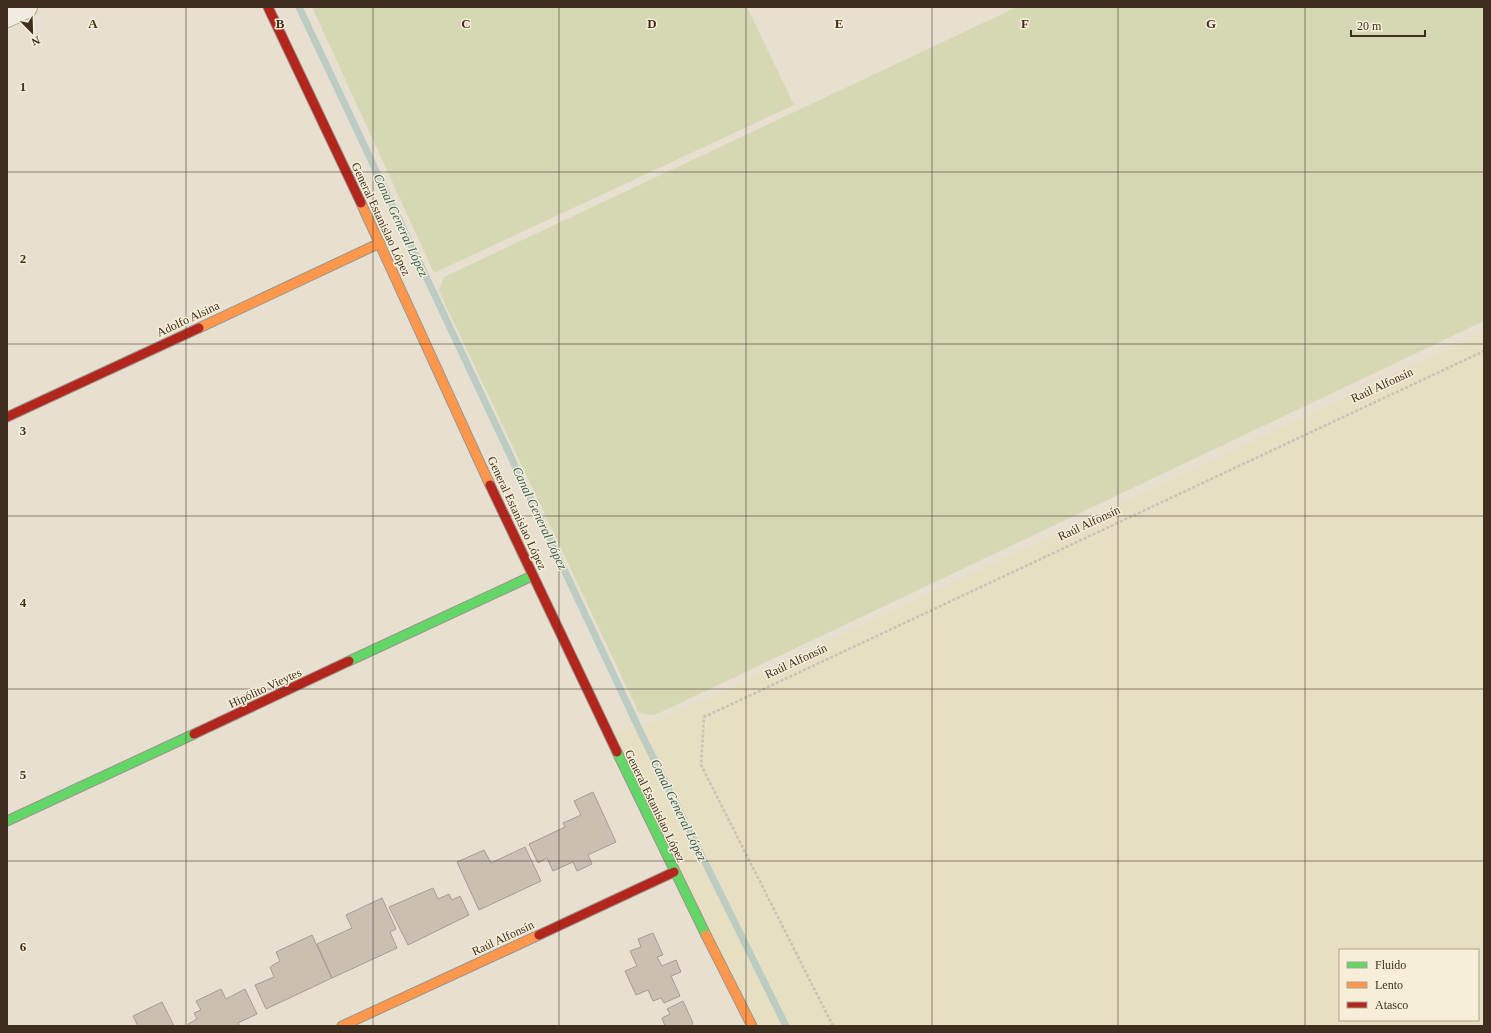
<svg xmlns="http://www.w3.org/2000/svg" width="1491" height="1033" font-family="'Times New Roman',serif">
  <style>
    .farmland { fill: #e6dfc2; fill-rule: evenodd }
    .green { fill: #d6d7b3 }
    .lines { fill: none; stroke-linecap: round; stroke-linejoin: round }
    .stream { stroke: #bcccc2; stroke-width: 7 }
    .building { fill: #cbbfb2; stroke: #a89c90 }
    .street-casing { stroke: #ada599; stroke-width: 24 }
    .fast-casing { stroke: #9c958a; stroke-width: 11 }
    .slow-casing { stroke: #9c958a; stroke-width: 11 }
    .jam-casing { stroke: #9c958a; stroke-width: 11 }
    .path { stroke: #c8c2b9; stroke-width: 2.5; stroke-dasharray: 3 2; stroke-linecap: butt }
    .street { stroke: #efebe3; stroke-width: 22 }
    .fast { stroke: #63d668; stroke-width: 9 }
    .slow { stroke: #ff974d; stroke-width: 9 }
    .jam { stroke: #b3261e; stroke-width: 9 }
    .grid { fill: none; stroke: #3d2e20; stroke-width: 1; stroke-opacity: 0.55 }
    .labels { text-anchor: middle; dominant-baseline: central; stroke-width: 3; stroke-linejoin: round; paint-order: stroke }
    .street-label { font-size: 12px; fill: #3d2e20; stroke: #f7eed8 }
    .water-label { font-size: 13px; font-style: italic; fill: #2f5d5a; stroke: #f7eed8 }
    .grid-label { font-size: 13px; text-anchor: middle; font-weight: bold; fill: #3d2e20; stroke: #f7eed8; stroke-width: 3; stroke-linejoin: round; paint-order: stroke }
  </style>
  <rect width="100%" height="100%" fill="#e7e0d1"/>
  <path class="farmland" d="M 1484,332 L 1484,1026 L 752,1026 L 607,733 L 663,719 ZM 1340,950 L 1478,950 L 1478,1020 L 1340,1020 Z"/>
  <path class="green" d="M 312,7 L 747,7 L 794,105 L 434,273 Z
    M 1017,7 L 1484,7 L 1484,321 L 655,715 L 639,713 L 439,291 L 444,277 Z"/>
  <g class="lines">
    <path class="stream" d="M 299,7 L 641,733 L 786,1026"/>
  </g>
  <path class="building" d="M 593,792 L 616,842 L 588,855 L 592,864 L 577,871 L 573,862 L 553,871 L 547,858 L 538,863 L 529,844 L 565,827 L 563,823 L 581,815 L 574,801 Z
    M 525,847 L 541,881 L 479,910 L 457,862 L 484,850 L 491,863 Z
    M 433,888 L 438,899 L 449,894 L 452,900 L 460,896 L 469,915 L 408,945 L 389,907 Z
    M 382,898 L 396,929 L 390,932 L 397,948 L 332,978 L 317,944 L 352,928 L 346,915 Z
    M 653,933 L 663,955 L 657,957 L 662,966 L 676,960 L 681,972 L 671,976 L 680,996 L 664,1003 L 661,998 L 653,1001 L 648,990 L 636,995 L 625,971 L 637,966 L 630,951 L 641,947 L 638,939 Z
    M 312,935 L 332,978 L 266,1009 L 255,985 L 274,977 L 270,967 L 280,961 L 276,952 Z
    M 221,989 L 226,999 L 245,989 L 257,1014 L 238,1023 L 240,1026 L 189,1026 L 188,1024 L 197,1019 L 194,1013 L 201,1010 L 196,1001 Z
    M 683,1001 L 693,1023 L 691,1026 L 665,1026 L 662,1018 L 670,1014 L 667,1009 Z
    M 162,1002 L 174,1026 L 138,1026 L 133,1016 Z"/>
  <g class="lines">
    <g class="street-casing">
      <path id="street" d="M 7,16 L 26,7"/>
    </g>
    <g class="fast-casing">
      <path id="fast" d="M 349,661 L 532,576
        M 617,752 L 706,935
        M 7,821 L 194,734"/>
    </g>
    <g class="slow-casing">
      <path id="slow" d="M 361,203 L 490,485
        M 199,328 L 380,243
        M 706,935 L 752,1026
        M 342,1026 L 539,935"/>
    </g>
    <g class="jam-casing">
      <path id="jam" d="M 268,7 L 361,203
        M 7,417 L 199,328
        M 490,485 L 617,752
        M 194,734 L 349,661
        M 539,935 L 674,872"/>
    </g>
    <path class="path" d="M 833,1026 L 701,765 L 704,717 L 1484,351"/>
    <use href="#street" class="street"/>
    <use href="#fast" class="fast"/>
    <use href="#slow" class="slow"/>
    <use href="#jam" class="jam"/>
  </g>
  <path class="grid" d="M 186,7 L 186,1026M 373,7 L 373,1026M 559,7 L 559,1026M 746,7 L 746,1026M 932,7 L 932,1026M 1118,7 L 1118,1026M 1305,7 L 1305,1026M 7,172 L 1484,172M 7,344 L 1484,344M 7,516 L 1484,516M 7,689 L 1484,689M 7,861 L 1484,861"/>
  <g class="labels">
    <g class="street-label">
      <text transform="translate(381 219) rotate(65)">General Estanislao López</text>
      <text transform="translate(188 319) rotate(-25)">Adolfo Alsina</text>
      <text transform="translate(1382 385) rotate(-25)">Raúl Alfonsín</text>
      <text transform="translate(517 513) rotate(65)">General Estanislao López</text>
      <text transform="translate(1089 523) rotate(-25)">Raúl Alfonsín</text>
      <text transform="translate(796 661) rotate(-25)">Raúl Alfonsín</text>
      <text transform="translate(265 688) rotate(-25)">Hipólito Vieytes</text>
      <text transform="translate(655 806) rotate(64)">General Estanislao López</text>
      <text transform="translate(503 938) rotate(-25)">Raúl Alfonsín</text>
    </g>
    <g class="water-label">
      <text transform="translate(401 225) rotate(65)">Canal General López</text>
      <text transform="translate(540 518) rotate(65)">Canal General López</text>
      <text transform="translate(679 810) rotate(64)">Canal General López</text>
    </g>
  </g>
  <g class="grid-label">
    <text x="93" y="28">A</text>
    <text x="280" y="28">B</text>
    <text x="466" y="28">C</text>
    <text x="652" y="28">D</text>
    <text x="839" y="28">E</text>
    <text x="1025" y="28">F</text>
    <text x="1211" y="28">G</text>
    <text x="23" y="91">1</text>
    <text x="23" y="263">2</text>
    <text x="23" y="435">3</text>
    <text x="23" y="607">4</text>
    <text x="23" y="779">5</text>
    <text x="23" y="951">6</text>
  </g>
  <rect width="1491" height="1033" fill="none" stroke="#3d2e20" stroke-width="16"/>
  <rect x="1339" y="949" width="140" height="72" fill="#f7eed8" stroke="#ada18e"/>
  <rect x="1347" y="962" width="20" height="6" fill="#63d668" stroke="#ada18e"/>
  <text x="1375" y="969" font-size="12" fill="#3d2e20">Fluido</text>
  <rect x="1347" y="982" width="20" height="6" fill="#ff974d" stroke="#ada18e"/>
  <text x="1375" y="989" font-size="12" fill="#3d2e20">Lento</text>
  <rect x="1347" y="1002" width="20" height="6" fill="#b3261e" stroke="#ada18e"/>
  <text x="1375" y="1009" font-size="12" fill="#3d2e20">Atasco</text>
  <g transform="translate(32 32) rotate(157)" stroke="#f7eed8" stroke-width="3" paint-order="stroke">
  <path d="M0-3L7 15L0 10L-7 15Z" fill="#3d2e20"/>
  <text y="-6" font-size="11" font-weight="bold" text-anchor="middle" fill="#3d2e20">N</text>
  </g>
  <path d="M1351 30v6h74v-6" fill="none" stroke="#3d2e20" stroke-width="2"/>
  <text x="1357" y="30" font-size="12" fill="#3d2e20" stroke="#f7eed8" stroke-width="3" paint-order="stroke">20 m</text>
</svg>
